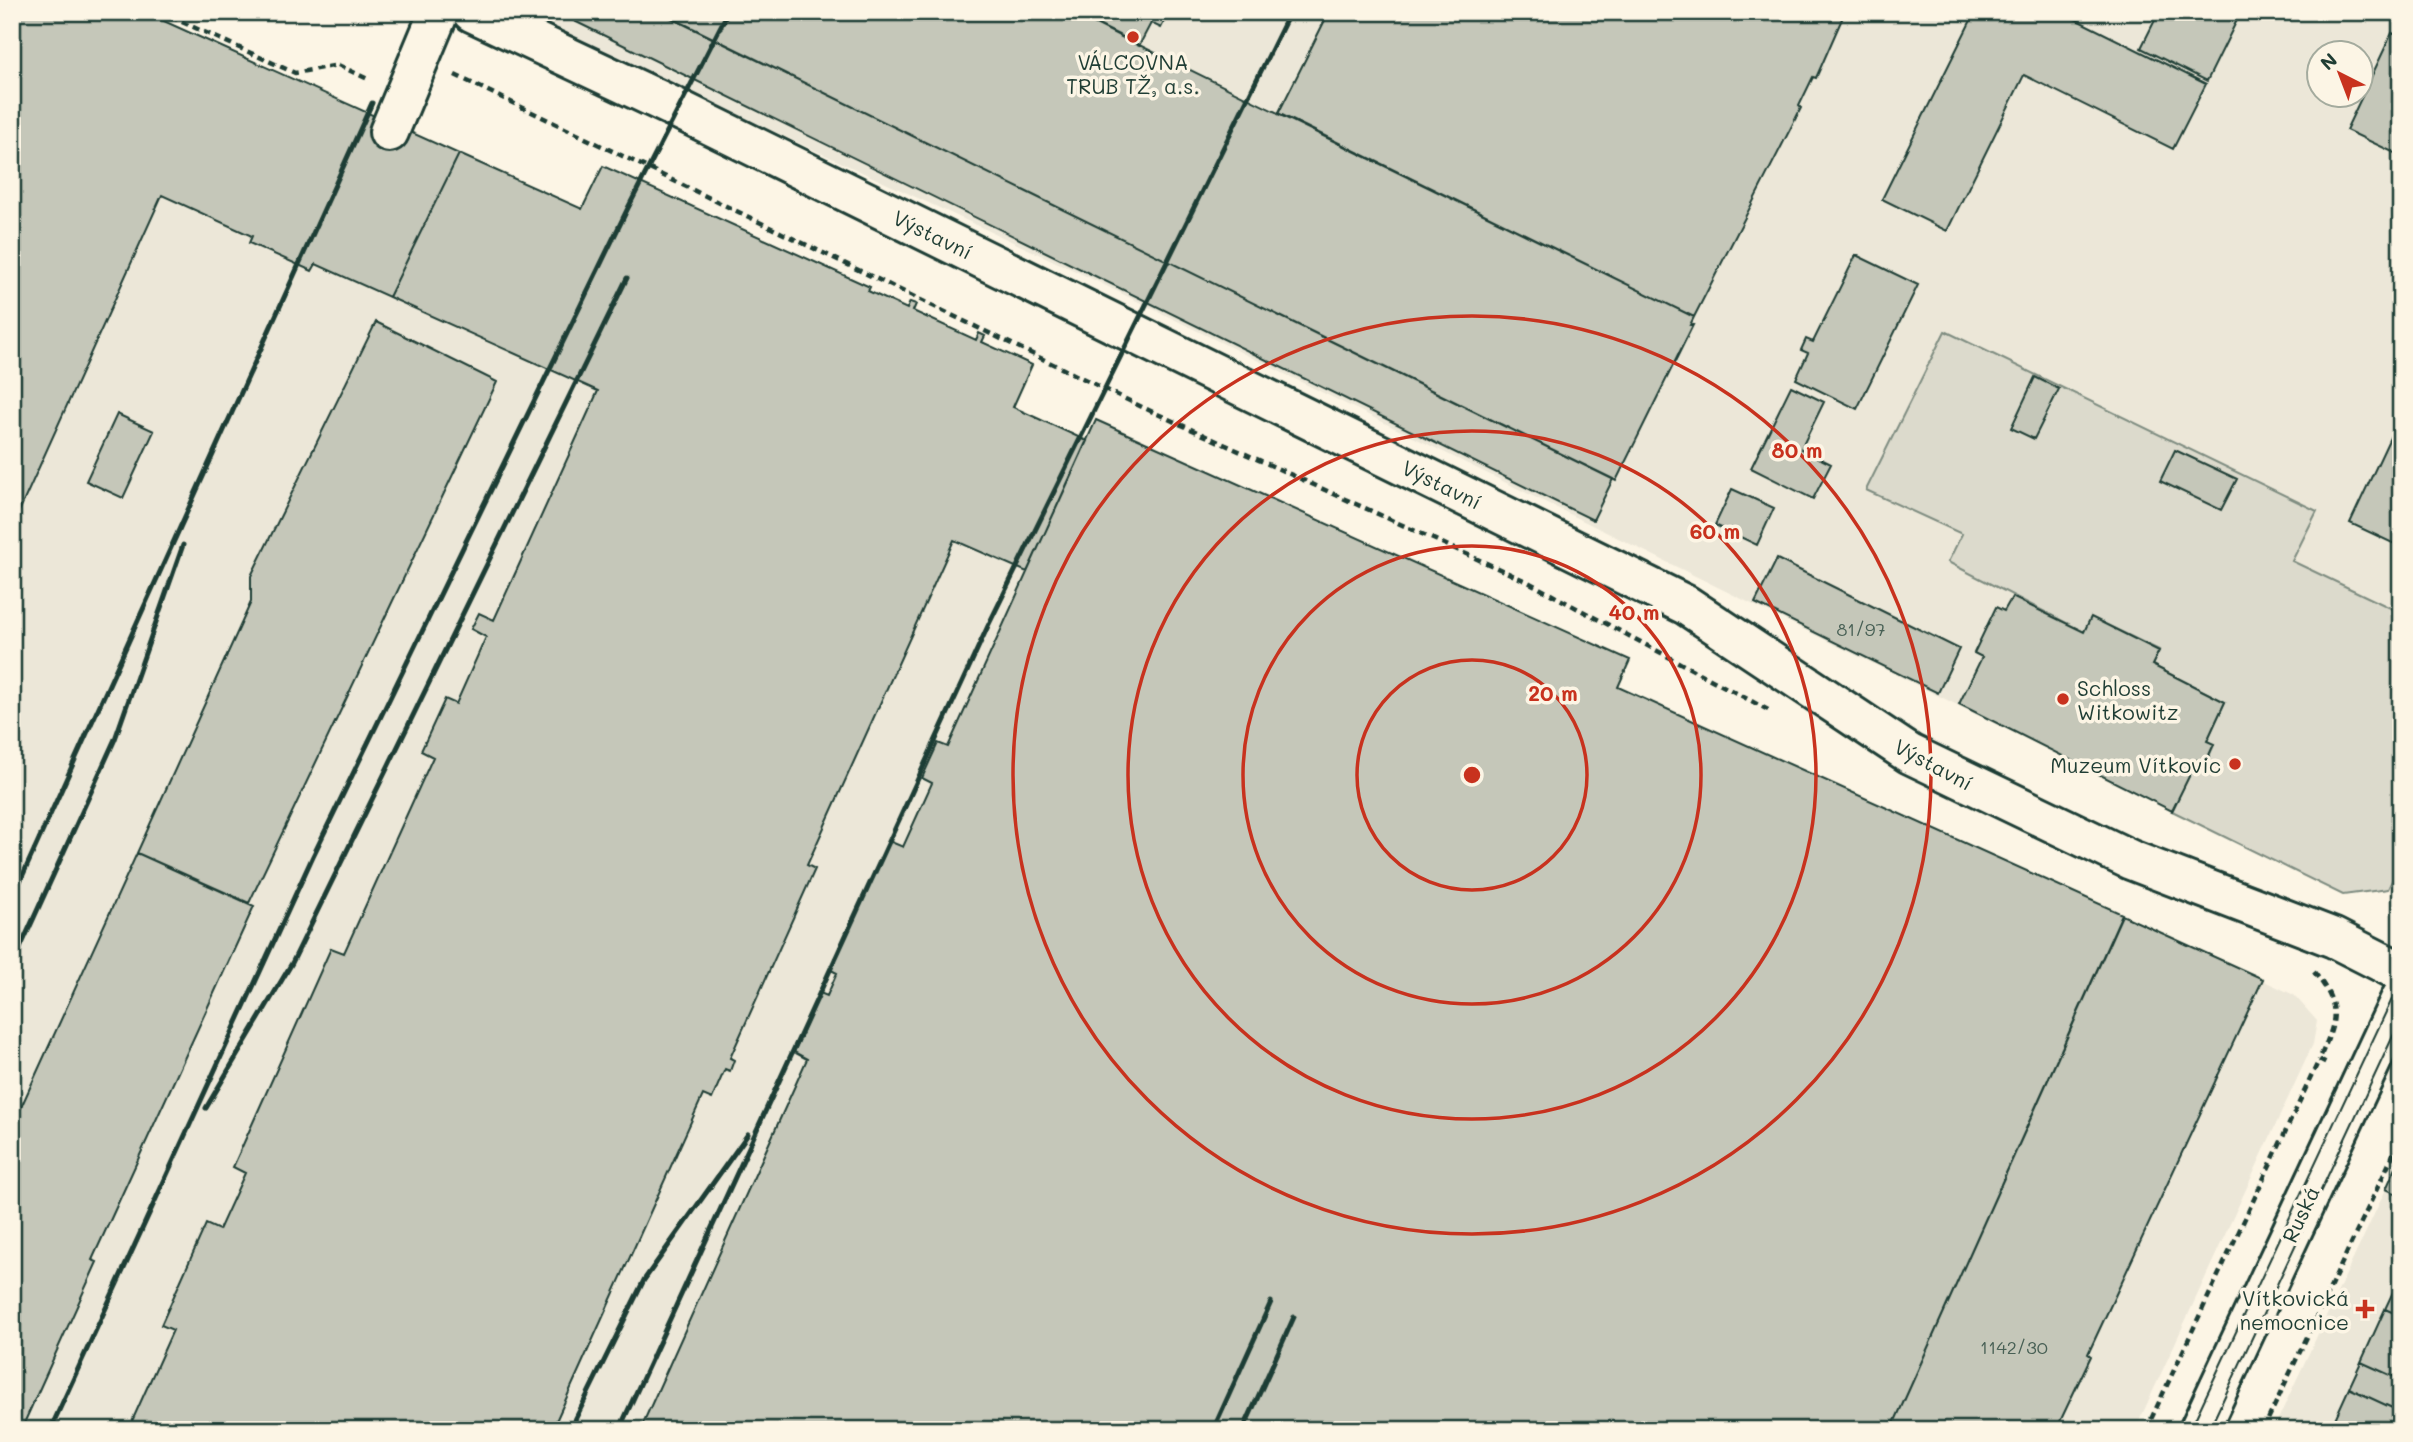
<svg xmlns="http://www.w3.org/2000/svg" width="2413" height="1442" font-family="Mali,sans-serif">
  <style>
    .built { fill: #ece7d8; fill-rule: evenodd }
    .green { fill: #dcdacc; stroke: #7e8c80; stroke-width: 2 }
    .building { fill: #c5c7b9; stroke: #1f3d34; stroke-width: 2 }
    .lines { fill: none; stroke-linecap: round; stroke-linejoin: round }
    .minor-casing { stroke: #1f3d34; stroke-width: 44 }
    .path { stroke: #1f3d34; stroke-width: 4.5; stroke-dasharray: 7 5; stroke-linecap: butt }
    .minor { stroke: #fcf5e5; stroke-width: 38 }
    .tram { stroke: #1f3d34; stroke-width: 2 }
    .rail { stroke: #1f3d34; stroke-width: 5 }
    .ring { fill: none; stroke: #c8321e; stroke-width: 3.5 }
    .poi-dot { fill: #c8321e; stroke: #fcf5e5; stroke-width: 2.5 }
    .labels { text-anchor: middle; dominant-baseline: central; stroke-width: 7; stroke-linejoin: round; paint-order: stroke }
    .number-label { font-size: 18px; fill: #486055 }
    .poi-label { font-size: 21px; fill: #1f3d34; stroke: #fcf5e5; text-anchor: end }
    .street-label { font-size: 21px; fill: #1f3d34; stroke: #fcf5e5 }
    .centre { fill: #c8321e; stroke: #fcf5e5; stroke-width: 3.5 }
    .ring-label { font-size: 21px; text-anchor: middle; font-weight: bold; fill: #c8321e; stroke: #fcf5e5; stroke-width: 7; stroke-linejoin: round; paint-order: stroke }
  </style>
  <rect width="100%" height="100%" fill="#fcf5e5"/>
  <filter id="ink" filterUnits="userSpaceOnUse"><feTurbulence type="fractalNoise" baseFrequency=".0143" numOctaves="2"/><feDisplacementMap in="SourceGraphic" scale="14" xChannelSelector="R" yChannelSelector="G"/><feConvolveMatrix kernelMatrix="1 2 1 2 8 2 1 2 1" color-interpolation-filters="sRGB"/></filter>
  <g filter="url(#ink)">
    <path class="built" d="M 12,12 L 583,219 L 605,172 L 1032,365 L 1013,407 L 1086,441 L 1630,660 L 1619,687 L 2122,914 L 2294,995 L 2317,1021 L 2313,1044 L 2135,1430 L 12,1430 Z
      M 516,12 L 2401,12 L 2401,862 L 2388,889 L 2343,895 L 1082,274 ZM 2318,52 L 2360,52 L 2360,94 L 2318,94 Z
      M 2401,1157 L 2401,1430 L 2273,1430 L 2386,1189 Z"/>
    <path class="green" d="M 1945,331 L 2317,511 L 2292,561 L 2401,613 L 2401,862 L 2388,889 L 2343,895 L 2172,811 L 2197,760 L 2206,763 L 2214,745 L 2207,741 L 2225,702 L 2152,665 L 2159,650 L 2091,617 L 2084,632 L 1948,562 L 1962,534 L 1866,490 Z"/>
    <path class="building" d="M 12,12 L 144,12 L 459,154 L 389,297 L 316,264 L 312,271 L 249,243 L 252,236 L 162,195 L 12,527 Z
      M 556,12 L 659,12 L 1613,479 L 1593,520 Z
      M 660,12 L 1072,12 L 1694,317 L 1690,325 L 1693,325 L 1616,481 Z
      M 1072,12 L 1169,12 L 1161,28 L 1151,23 L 1139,46 Z
      M 1329,12 L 1845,12 L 1816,78 L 1813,77 L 1799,106 L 1801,108 L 1694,317 L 1278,114 Z
      M 1975,12 L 2061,12 L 2206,84 L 2173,149 L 2024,75 L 1947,231 L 1882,199 Z
      M 2159,12 L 2241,12 L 2207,81 L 2141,48 Z
      M 2392,33 L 2401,37 L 2401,156 L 2346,130 Z
      M 459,154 L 582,209 L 603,166 L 870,287 L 868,291 L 907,309 L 910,302 L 916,304 L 913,311 L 976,340 L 979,333 L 985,336 L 982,342 L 1032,365 L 1013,407 L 1087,441 L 1027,572 L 954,540 L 807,865 L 815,869 L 730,1058 L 734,1060 L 730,1071 L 725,1069 L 712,1099 L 703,1095 L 552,1430 L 128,1430 L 173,1330 L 161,1325 L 206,1224 L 219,1230 L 245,1173 L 233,1167 L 331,948 L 344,953 L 433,757 L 421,751 L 445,699 L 456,704 L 486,637 L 471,629 L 479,613 L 494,620 L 598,391 L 389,297 Z
      M 1856,255 L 1918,285 L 1857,409 L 1796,379 L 1808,353 L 1801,350 L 1806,339 L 1813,342 Z
      M 376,322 L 497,382 L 249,903 L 137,853 L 251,602 L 251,576 Z
      M 2035,377 L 2059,389 L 2034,439 L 2011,428 Z
      M 1791,386 L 1824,402 L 1801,449 L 1831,464 L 1813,499 L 1751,468 Z
      M 117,414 L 154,431 L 123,498 L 86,481 Z
      M 2401,414 L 2401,547 L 2350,523 Z
      M 1096,420 L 1630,660 L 1618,687 L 2122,914 L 1891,1430 L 640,1430 L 807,1059 L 794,1052 L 820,993 L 827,996 L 837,973 L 831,970 L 889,841 L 903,847 L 932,783 L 922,778 L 938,743 L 948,747 Z
      M 2175,450 L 2237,479 L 2221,510 L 2160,481 Z
      M 1732,489 L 1774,508 L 1757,545 L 1715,525 Z
      M 1777,559 L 1959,649 L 1938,693 L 1755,603 Z
      M 2012,597 L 2084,632 L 2091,617 L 2159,651 L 2152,665 L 2225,702 L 2207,741 L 2214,744 L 2205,764 L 2197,760 L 2172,811 L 1959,704 L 1982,657 L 1974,653 L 1996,607 L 2004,611 Z
      M 137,853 L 254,906 L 92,1260 L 97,1262 L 21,1430 L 12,1430 L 12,1127 Z
      M 2122,915 L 2263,979 L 2088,1354 L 2091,1356 L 2056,1430 L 1891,1430 Z
      M 2401,1156 L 2401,1196 L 2386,1189 Z
      M 2401,1275 L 2401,1316 L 2385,1309 Z
      M 2385,1309 L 2401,1316 L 2401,1380 L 2361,1362 Z
      M 2361,1362 L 2401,1380 L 2401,1412 L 2349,1388 Z
      M 2349,1388 L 2401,1412 L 2400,1430 L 2330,1430 Z"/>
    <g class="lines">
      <g class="minor-casing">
        <path id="minor" d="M 472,12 L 678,109 L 1686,605 L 1910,754 L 2131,860 L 2334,938 L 2401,972
          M 389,132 L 439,12
          M 2199,1430 L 2401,998"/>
      </g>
      <path class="path" d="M 160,12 L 295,73 L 338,65 L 370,80
        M 455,75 L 1142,407 L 1528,582 L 1770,711
        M 2314,972 C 2343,1008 2336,1021 2319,1060 L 2327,1064
        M 2146,1430 L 2319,1060
        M 2263,1430 L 2401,1138"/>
      <use href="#minor" class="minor"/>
      <path class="tram" d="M 2190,1430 L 2401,980
        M 2209,1430 L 2401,1019"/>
      <path class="rail" d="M 12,899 L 372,103
        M 12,966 L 115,739 L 183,545
        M 206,1108 L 292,963 L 627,278
        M 50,1430 L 313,856 L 627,210 L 728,12
        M 570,1430 L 644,1280 L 748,1134
        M 619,1430 L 988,626 L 1290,12
        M 1213,1430 L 1271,1302
        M 1243,1430 L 1294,1317"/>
    </g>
  </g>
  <g class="ring">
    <circle cx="1472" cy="775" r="115"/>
    <circle cx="1472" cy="775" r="229"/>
    <circle cx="1472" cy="775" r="344"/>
    <circle cx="1472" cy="775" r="459"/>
  </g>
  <g class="poi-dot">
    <circle cx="1133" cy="37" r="7"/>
    <circle cx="2063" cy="699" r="7"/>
    <circle cx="2235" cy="764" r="7"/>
    <path d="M2361.5 1298.5h7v7h7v7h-7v7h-7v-7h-7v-7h7z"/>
  </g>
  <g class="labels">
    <g class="number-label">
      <text x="1861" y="629">81/97</text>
      <text x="2014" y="1347">1142/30</text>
    </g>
    <g class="poi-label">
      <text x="1133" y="61" text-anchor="middle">VÁLCOVNA<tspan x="1133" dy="24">TRUB TŽ, a.s.</tspan></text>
      <text x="2077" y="687" text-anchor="start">Schloss<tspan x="2077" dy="24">Witkowitz</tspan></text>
      <text x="2221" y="764">Muzeum Vítkovic</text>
      <text x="2349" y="1297">Vítkovická<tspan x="2349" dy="24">nemocnice</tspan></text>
    </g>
    <g class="street-label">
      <text transform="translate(933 234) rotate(26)">Výstavní</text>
      <text transform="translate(1442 484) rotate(26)">Výstavní</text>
      <text transform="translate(1934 764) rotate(28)">Výstavní</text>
      <text transform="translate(2300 1214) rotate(-65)">Ruská</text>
    </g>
  </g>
  <circle cx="1472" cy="775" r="10" class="centre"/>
  <g class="ring-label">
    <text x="1797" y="458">80 m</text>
    <text x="1715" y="539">60 m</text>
    <text x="1634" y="620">40 m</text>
    <text x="1553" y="701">20 m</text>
  </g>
  <rect width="2413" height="1442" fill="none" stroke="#fcf5e5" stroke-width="42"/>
  <rect x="21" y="21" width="2371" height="1400" fill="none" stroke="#1f3d34" stroke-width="2.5" filter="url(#ink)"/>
  <g transform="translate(2340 74) rotate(318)"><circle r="33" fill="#fcf5e5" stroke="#a4ab9e" stroke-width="2"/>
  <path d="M0-5L12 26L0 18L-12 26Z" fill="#c8321e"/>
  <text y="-10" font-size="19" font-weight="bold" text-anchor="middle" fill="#1f3d34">N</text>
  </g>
</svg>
